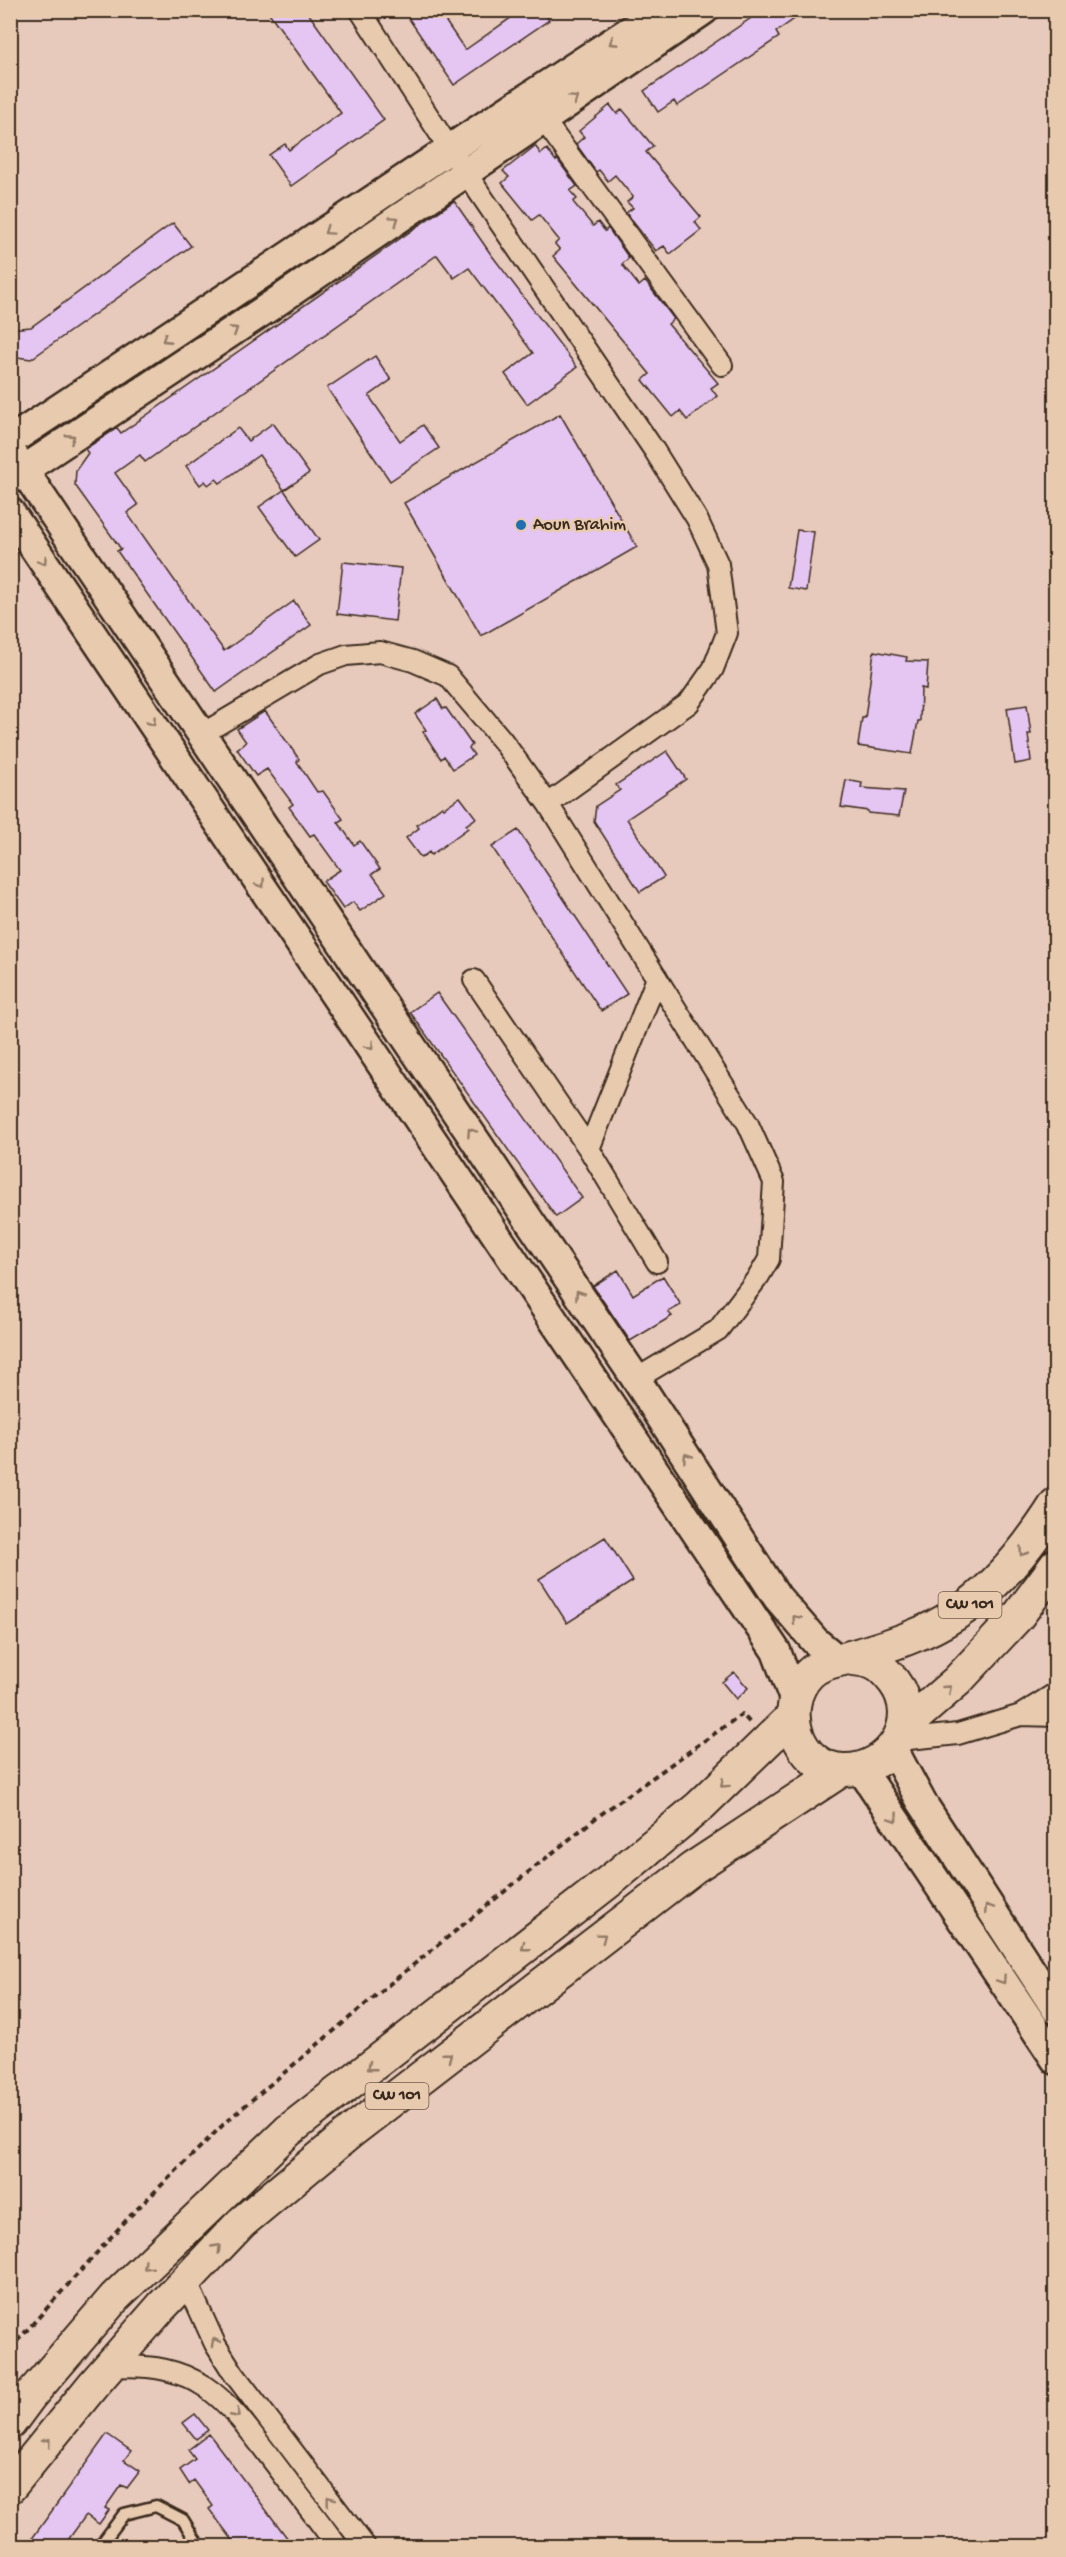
<svg xmlns="http://www.w3.org/2000/svg" width="1066" height="2557" font-family="'Gochi Hand',sans-serif">
  <style>
    .building { fill: #e5c5f2; stroke: #3b2a1e; stroke-width: 1.5 }
    .lines { fill: none; stroke-linecap: round; stroke-linejoin: round }
    .lane-casing { stroke: #3b2a1e; stroke-width: 15 }
    .street-casing { stroke: #3b2a1e; stroke-width: 24 }
    .secondary-casing { stroke: #3b2a1e; stroke-width: 33 }
    .primary-casing { stroke: #3b2a1e; stroke-width: 36 }
    .path { stroke: #3b2a1e; stroke-width: 4; stroke-dasharray: 6 4.5; stroke-linecap: butt }
    .lane { stroke: #e8cbaf; stroke-width: 10 }
    .street { stroke: #e8cbaf; stroke-width: 20 }
    .secondary { stroke: #e8cbaf; stroke-width: 28 }
    .primary { stroke: #e8cbaf; stroke-width: 32 }
    .oneway { stroke: #927a66 }
    .poi-dot { fill: #1f6fb2; stroke: #e8cbaf; stroke-width: 2 }
    .labels { text-anchor: middle; dominant-baseline: central; stroke-width: 5; stroke-linejoin: round; paint-order: stroke }
    .shield { fill: #e8cbaf; stroke: #6f5a4a; stroke-width: 1.5 }
    .shield-label { font-size: 16px; font-weight: bold; fill: #3b2a1e }
    .poi-label { font-size: 18px; fill: #3b2a1e; stroke: #e8cbaf; text-anchor: start }
  </style>
  <rect width="100%" height="100%" fill="#e7cabc"/>
  <filter id="ink" filterUnits="userSpaceOnUse"><feTurbulence type="fractalNoise" baseFrequency=".0167" numOctaves="2"/><feDisplacementMap in="SourceGraphic" scale="12" xChannelSelector="R" yChannelSelector="G"/><feConvolveMatrix kernelMatrix="1 2 1 2 8 2 1 2 1" color-interpolation-filters="sRGB"/></filter>
  <g filter="url(#ink)">
    <path class="building" d="M 267,10 L 306,10 L 384,120 L 291,186 L 269,155 L 285,144 L 289,150 L 341,113 Z
      M 403,10 L 438,10 L 465,50 L 522,10 L 542,10 L 549,20 L 454,85 Z
      M 763,10 L 807,10 L 776,32 L 779,37 L 677,106 L 674,101 L 658,112 L 644,91 Z
      M 610,105 L 617,114 L 622,109 L 653,146 L 646,152 L 701,217 L 695,222 L 701,230 L 670,254 L 664,246 L 656,251 L 626,213 L 633,208 L 627,202 L 633,197 L 615,175 L 608,181 L 599,170 L 596,172 L 576,144 L 584,137 L 579,131 Z
      M 535,146 L 541,154 L 547,149 L 556,161 L 557,159 L 577,186 L 570,191 L 577,199 L 573,202 L 593,226 L 598,222 L 605,231 L 608,228 L 629,258 L 622,264 L 639,286 L 645,281 L 659,299 L 674,319 L 668,324 L 718,383 L 711,388 L 717,396 L 687,420 L 680,411 L 673,417 L 656,396 L 643,380 L 650,374 L 553,256 L 560,250 L 555,244 L 559,240 L 539,215 L 532,220 L 502,183 L 509,177 L 503,171 Z
      M 454,201 L 490,253 L 577,367 L 527,404 L 505,374 L 533,353 L 469,268 L 454,278 L 437,255 L 145,462 L 140,455 L 115,473 L 138,505 L 127,513 L 224,651 L 294,601 L 311,625 L 216,692 L 117,551 L 121,549 L 75,485 L 76,470 L 88,453 L 85,449 L 117,428 L 121,433 Z
      M 173,223 L 191,246 L 31,359 L 10,356 L 10,329 L 31,327 Z
      M 375,356 L 391,380 L 369,396 L 400,441 L 423,425 L 439,448 L 390,481 L 327,388 Z
      M 560,414 L 637,547 L 481,636 L 404,503 Z
      M 273,423 L 309,473 L 284,490 L 259,455 L 220,483 L 216,479 L 208,485 L 205,481 L 200,485 L 186,466 L 238,428 L 248,441 Z
      M 284,490 L 319,540 L 295,557 L 259,507 Z
      M 797,530 L 814,532 L 806,591 L 788,588 Z
      M 343,562 L 401,568 L 395,621 L 337,614 Z
      M 874,651 L 907,657 L 906,661 L 928,662 L 926,689 L 921,688 L 920,721 L 918,721 L 912,754 L 858,746 L 862,718 L 865,718 Z
      M 437,699 L 443,709 L 446,708 L 472,745 L 469,748 L 474,755 L 453,769 L 444,756 L 441,759 L 423,732 L 426,730 L 415,714 Z
      M 1027,705 L 1031,734 L 1028,734 L 1031,761 L 1015,764 L 1007,708 Z
      M 265,711 L 299,759 L 297,762 L 317,792 L 323,791 L 343,819 L 338,822 L 354,845 L 360,841 L 380,869 L 372,874 L 386,893 L 360,911 L 353,902 L 343,909 L 323,881 L 340,870 L 314,834 L 310,836 L 289,807 L 293,804 L 267,769 L 256,776 L 237,749 L 246,742 L 237,729 Z
      M 667,751 L 686,779 L 627,819 L 664,877 L 640,892 L 594,821 L 596,806 L 620,790 L 616,785 Z
      M 846,780 L 862,783 L 861,788 L 904,791 L 899,816 L 868,813 L 868,811 L 841,807 Z
      M 460,797 L 476,818 L 466,825 L 468,828 L 431,855 L 429,852 L 421,858 L 406,838 L 419,828 L 417,825 L 442,806 L 444,808 Z
      M 518,830 L 627,994 L 601,1011 L 492,847 Z
      M 437,993 L 582,1198 L 556,1217 L 410,1012 Z
      M 618,1270 L 633,1295 L 663,1276 L 681,1305 L 668,1312 L 672,1316 L 630,1341 L 593,1286 Z
      M 605,1537 L 633,1581 L 567,1623 L 539,1579 Z
      M 734,1672 L 748,1688 L 736,1699 L 722,1682 Z
      M 195,2414 L 208,2430 L 196,2439 L 183,2423 Z
      M 107,2434 L 131,2451 L 124,2460 L 140,2471 L 127,2488 L 121,2485 L 105,2508 L 109,2510 L 99,2524 L 86,2515 L 63,2547 L 26,2547 Z
      M 209,2434 L 294,2547 L 238,2547 L 209,2509 L 213,2506 L 194,2480 L 189,2484 L 180,2470 L 195,2459 L 188,2450 Z"/>
    <g class="lines">
      <g class="lane-casing">
        <path id="lane" d="M 100,2546 L 124,2514 L 156,2506 L 183,2520 L 199,2546"/>
      </g>
      <g class="street-casing">
        <path id="street" d="M 543,119 L 722,365
          M 202,734 L 320,664 L 346,655 L 380,652 L 413,661 L 448,676 L 502,740 L 548,804 L 689,703 L 713,669 L 727,633 L 718,564 L 697,519 L 654,450 L 449,148 L 360,10
          M 548,804 L 748,1124 L 774,1182 L 769,1259 L 759,1276 L 718,1330 L 636,1379
          M 657,978 L 589,1149 L 657,1262
          M 474,980 L 589,1149
          M 1021,1715 L 1056,1693
          M 899,1740 L 958,1734 L 1021,1715 L 1056,1716
          M 186,2280 L 215,2344 L 234,2374 L 365,2546
          M 109,2367 C 200,2360 226,2399 276,2465 C 296,2492 318,2519 337,2546"/>
      </g>
      <g class="secondary-casing">
        <path id="secondary" d="M 10,441 C 228,298 443,151 662,10
          M 10,450 L 636,1379 L 777,1597 L 815,1641 L 837,1659
          M 10,479 L 269,307 L 704,10
          M 10,512 L 776,1651 L 794,1699
          M 893,1749 L 921,1801 L 1056,2009
          M 861,1769 L 1056,2060"/>
      </g>
      <g class="primary-casing">
        <path id="primary" d="M 847,1658 C 855,1659 863,1660 870,1662 C 880,1665 888,1674 894,1682 C 923,1721 890,1771 844,1770 C 796,1769 778,1706 809,1674 C 821,1662 835,1662 850,1657 C 871,1651 892,1645 911,1637 C 977,1612 1019,1562 1056,1504
          M 904,1727 L 957,1681 L 1018,1616 L 1056,1565
          M 10,2423 L 30,2396 L 115,2297 L 288,2131 L 616,1876 L 700,1806 L 792,1717
          M 10,2487 L 93,2385 L 162,2306 L 241,2223 L 353,2130 L 693,1868 L 842,1770"/>
      </g>
      <path class="path" d="M 10,2349 L 130,2216 L 228,2120 L 392,1982 L 597,1817 L 742,1714 L 751,1724"/>
      <use href="#lane" class="lane"/>
      <use href="#street" class="street"/>
      <use href="#secondary" class="secondary"/>
      <use href="#primary" class="primary"/>
    </g>
    <defs><path id="oneway-chevron" d="M-2-3.5L2.5 0L-2 3.5" fill="none" stroke-width="1.6" stroke-linecap="round" stroke-linejoin="round" transform="scale(1.5)"/></defs>
    <g class="oneway">
      <use href="#oneway-chevron" transform="translate(613 42) rotate(147)"/>
      <use href="#oneway-chevron" transform="translate(574 99) rotate(-34)"/>
      <use href="#oneway-chevron" transform="translate(395 220) rotate(-35)"/>
      <use href="#oneway-chevron" transform="translate(328 231) rotate(145)"/>
      <use href="#oneway-chevron" transform="translate(234 330) rotate(-33)"/>
      <use href="#oneway-chevron" transform="translate(166 339) rotate(147)"/>
      <use href="#oneway-chevron" transform="translate(71 438) rotate(-33)"/>
      <use href="#oneway-chevron" transform="translate(43 561) rotate(56)"/>
      <use href="#oneway-chevron" transform="translate(152 722) rotate(56)"/>
      <use href="#oneway-chevron" transform="translate(261 884) rotate(56)"/>
      <use href="#oneway-chevron" transform="translate(370 1046) rotate(56)"/>
      <use href="#oneway-chevron" transform="translate(471 1132) rotate(-124)"/>
      <use href="#oneway-chevron" transform="translate(579 1294) rotate(-124)"/>
      <use href="#oneway-chevron" transform="translate(687 1457) rotate(-123)"/>
      <use href="#oneway-chevron" transform="translate(1023 1552) rotate(125)"/>
      <use href="#oneway-chevron" transform="translate(796 1619) rotate(-131)"/>
      <use href="#oneway-chevron" transform="translate(948 1689) rotate(-41)"/>
      <use href="#oneway-chevron" transform="translate(724 1784) rotate(138)"/>
      <use href="#oneway-chevron" transform="translate(894 1818) rotate(56)"/>
      <use href="#oneway-chevron" transform="translate(988 1908) rotate(-123)"/>
      <use href="#oneway-chevron" transform="translate(602 1937) rotate(-37)"/>
      <use href="#oneway-chevron" transform="translate(525 1947) rotate(142)"/>
      <use href="#oneway-chevron" transform="translate(1002 1980) rotate(56)"/>
      <use href="#oneway-chevron" transform="translate(448 2056) rotate(-38)"/>
      <use href="#oneway-chevron" transform="translate(371 2067) rotate(142)"/>
      <use href="#oneway-chevron" transform="translate(217 2248) rotate(-46)"/>
      <use href="#oneway-chevron" transform="translate(147 2266) rotate(136)"/>
      <use href="#oneway-chevron" transform="translate(215 2342) rotate(-119)"/>
      <use href="#oneway-chevron" transform="translate(236 2414) rotate(48)"/>
      <use href="#oneway-chevron" transform="translate(47 2442) rotate(-51)"/>
      <use href="#oneway-chevron" transform="translate(330 2500) rotate(-128)"/>
    </g>
  </g>
  <circle class="poi-dot" cx="521" cy="525" r="6"/>
  <g class="labels">
    <g class="shield">
      <rect x="938.5" y="1592" width="63" height="26" rx="4.5"/>
      <rect x="365.5" y="2083" width="63" height="26" rx="4.5"/>
    </g>
    <g class="shield-label">
      <text x="970" y="1605">CW 101</text>
      <text x="397" y="2096">CW 101</text>
    </g>
    <g class="poi-label">
      <text x="533" y="525">Aoun Brahim</text>
    </g>
  </g>
  <rect width="1066" height="2557" fill="none" stroke="#e8cbaf" stroke-width="36"/>
  <rect x="18" y="18" width="1030" height="2521" fill="none" stroke="#3b2a1e" stroke-width="2" filter="url(#ink)"/>
</svg>
